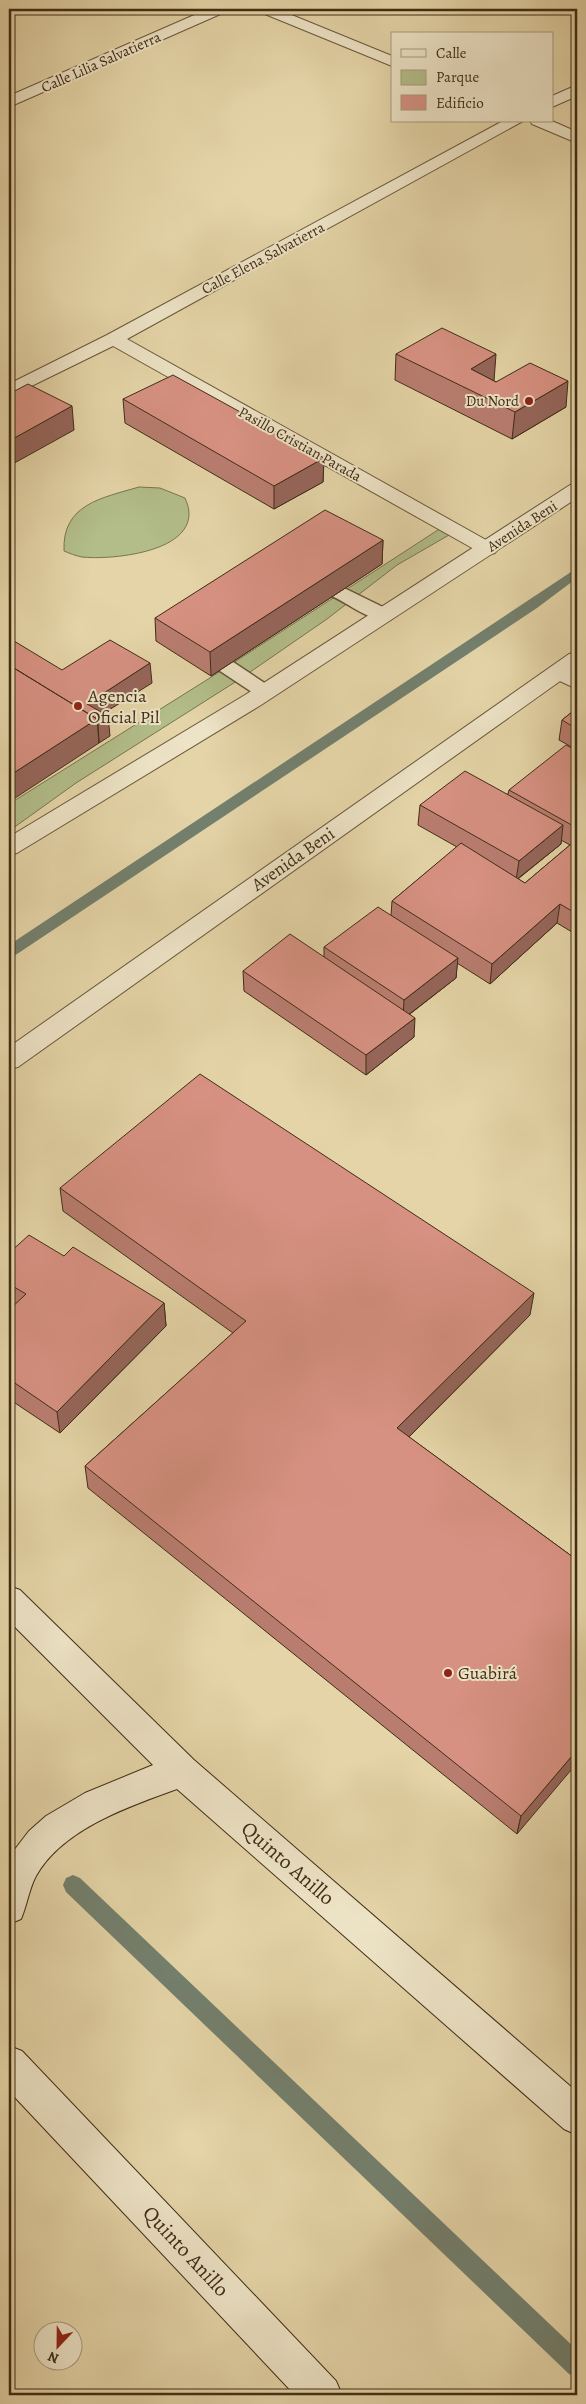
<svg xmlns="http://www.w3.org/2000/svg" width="586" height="2404" font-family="Alegreya,serif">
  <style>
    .green { fill: #b2bd89; stroke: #78754f }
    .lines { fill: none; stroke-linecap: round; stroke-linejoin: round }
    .stream { fill: #73806e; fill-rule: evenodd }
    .service-casing { stroke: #68573a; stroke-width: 3 }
    .minor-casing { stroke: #68573a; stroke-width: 2 }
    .tertiary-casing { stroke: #68573a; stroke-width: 2 }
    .secondary-casing { stroke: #3f2d15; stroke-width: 2 }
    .service { fill: #ede3c6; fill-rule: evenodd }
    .minor { fill: #ede3c6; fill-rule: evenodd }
    .tertiary { fill: #ede3c6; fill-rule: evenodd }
    .secondary { fill: #ede3c6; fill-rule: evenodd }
    .wall { fill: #b97d70; stroke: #3f2d15; fill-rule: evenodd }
    .shaded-wall { fill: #96665b; stroke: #3f2d15 }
    .building { fill: #d79182; stroke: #3f2d15 }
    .poi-dot { fill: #8f2418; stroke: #ede3c6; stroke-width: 2 }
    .labels { text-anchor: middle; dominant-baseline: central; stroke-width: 4; stroke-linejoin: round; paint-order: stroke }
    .far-street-label { font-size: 15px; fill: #3f2d15; stroke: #ede3c6 }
    .far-poi-label { font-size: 15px; fill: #3f2d15; stroke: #ede3c6; text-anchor: end }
    .poi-label { font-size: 18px; fill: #3f2d15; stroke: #ede3c6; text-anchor: start }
    .street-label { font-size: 18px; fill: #3f2d15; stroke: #ede3c6 }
    .near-street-label { font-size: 21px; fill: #3f2d15; stroke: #ede3c6 }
  </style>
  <rect width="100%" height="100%" fill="#e4d4a7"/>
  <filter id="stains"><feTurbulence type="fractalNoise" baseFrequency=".004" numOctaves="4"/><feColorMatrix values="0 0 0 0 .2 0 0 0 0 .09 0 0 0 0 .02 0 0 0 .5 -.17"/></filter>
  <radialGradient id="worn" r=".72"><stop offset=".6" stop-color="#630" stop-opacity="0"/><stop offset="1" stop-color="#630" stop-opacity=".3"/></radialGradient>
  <path class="green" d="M 139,487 L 160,488 L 185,498 C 187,503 189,508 189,513 C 190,553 110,560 82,557 C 76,556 69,553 64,551 C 62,504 102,498 139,487 Z
    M 441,528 L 449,535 L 397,565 L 327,619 L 240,679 L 76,783 L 9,831 L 9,804 L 213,676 Z"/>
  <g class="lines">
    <path class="stream" d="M 577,568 L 577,578 L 537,608 L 14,956 L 9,957 L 9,945 Z
      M 73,1875 L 80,1878 L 577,2350 L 577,2378 L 569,2374 L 66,1892 L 63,1885 L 66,1878 Z"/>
    <g class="service-casing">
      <path id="service" d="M 315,581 L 342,587 L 391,611 L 394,615 L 391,619 C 371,624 348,602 329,595 C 319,592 309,595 298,592 L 295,588 L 298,584 Z
        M 218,633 L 225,635 L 228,639 L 222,647 L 227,658 L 272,688 L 275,692 L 272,696 L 265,698 L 258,696 L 211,665 L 202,646 L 211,635 Z"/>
    </g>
    <g class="minor-casing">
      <path id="minor" d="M 208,9 L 227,9 L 225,12 L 9,107 L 9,96 Z
        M 258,9 L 277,9 L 392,56 L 392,66 L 260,12 Z
        M 577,85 L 577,96 L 552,107 L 552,96 Z
        M 503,121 L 523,121 L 127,339 L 495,545 L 498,549 L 495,553 L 488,555 L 481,553 L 113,346 L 9,397 L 9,384 L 107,335 Z
        M 530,121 L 552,121 L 577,132 L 577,143 L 532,124 Z
        M 559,665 L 577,673 L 577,689 L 551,677 L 548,672 L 551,667 Z"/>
    </g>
    <g class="tertiary-casing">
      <path id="tertiary" d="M 577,483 L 577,498 L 261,705 L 17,853 L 9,855 L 9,837 L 245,695 L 570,485 Z
        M 577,652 L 577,669 L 18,1067 L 9,1069 L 9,1047 L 569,654 Z"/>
    </g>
    <g class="secondary-casing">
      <path id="secondary" d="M 9,1586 L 20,1590 L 194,1760 L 577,2092 L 577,2135 L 564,2129 L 177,1789 C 130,1806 62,1829 36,1876 C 29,1889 27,1905 21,1919 L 9,1924 L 9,1857 L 29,1831 L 46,1816 L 85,1793 L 153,1765 L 9,1621 Z
        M 9,2046 L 22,2051 L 336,2381 L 342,2395 L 295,2395 L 9,2091 Z"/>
    </g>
    <use href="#service" class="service"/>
    <use href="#minor" class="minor"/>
    <use href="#tertiary" class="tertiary"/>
    <use href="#secondary" class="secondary"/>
  </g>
  <path class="wall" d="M 396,354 L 494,381 L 566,407 L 512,439 L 395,380 Z
    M 123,399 L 324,458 L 323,482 L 274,509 L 125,423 Z
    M 383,540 L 382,564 L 211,676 L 156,641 L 155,618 Z
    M 577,708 L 577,750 L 559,740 L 562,720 Z
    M 577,751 L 577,935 L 557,923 L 490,984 L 457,963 L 456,978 L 410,1014 L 414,1037 L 366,1075 L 244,991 L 243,971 L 324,957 L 324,947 L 391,916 L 392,901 L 457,847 L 418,825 L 420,805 L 508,794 L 509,790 ZM 561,840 L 570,845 L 525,883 L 518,879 L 561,844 Z
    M 60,1188 L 530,1315 L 409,1437 L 577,1560 L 517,1834 L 88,1488 L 85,1466 L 233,1333 L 63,1211 Z
    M 9,1253 L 64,1256 L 164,1303 L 166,1326 L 60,1433 L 9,1399 L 9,1310 L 13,1306 L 9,1304 Z"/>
  <path class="shaded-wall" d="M 496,354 L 494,381 L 471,369 Z
    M 568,381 L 566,407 L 512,439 L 515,412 Z
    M 72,406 L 74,430 L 9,466 L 9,441 Z
    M 324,458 L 323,482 L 274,509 L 274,486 Z
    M 383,540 L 382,564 L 211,676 L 210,652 Z
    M 150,663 L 152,683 L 93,720 L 87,704 Z
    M 108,716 L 110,736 L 99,743 L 98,723 Z
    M 97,719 L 99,743 L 9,802 L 9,776 Z
    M 563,825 L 561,844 L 516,880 L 519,861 Z
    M 560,904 L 557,923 L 490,984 L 492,964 Z
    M 458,958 L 456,978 L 403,1019 L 404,1000 Z
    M 415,1018 L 414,1037 L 366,1075 L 366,1055 Z
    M 534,1293 L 530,1315 L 396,1450 L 397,1428 Z
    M 164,1303 L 166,1326 L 60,1433 L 57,1412 Z
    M 577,1750 L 577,1763 L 517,1834 L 521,1816 Z"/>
  <path class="building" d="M 442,328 L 496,354 L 471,369 L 496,382 L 530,363 L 568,381 L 515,412 L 396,354 Z
    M 173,375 L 324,458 L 274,486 L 123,399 Z
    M 28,384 L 72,406 L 9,441 L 9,394 Z
    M 325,510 L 383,540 L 210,652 L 155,618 Z
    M 9,638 L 62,670 L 110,640 L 150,663 L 87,704 L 108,716 L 98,723 L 97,719 L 9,665 Z
    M 9,665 L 97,719 L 9,776 Z
    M 577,708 L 577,729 L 562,720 Z
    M 566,745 L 577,751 L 577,828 L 509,790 Z
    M 465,771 L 563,825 L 519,861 L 420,805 Z
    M 577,839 L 577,914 L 560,904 L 492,964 L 392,901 L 461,843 L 525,883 Z
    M 378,907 L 458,958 L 404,1000 L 324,947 Z
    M 290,934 L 415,1018 L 366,1055 L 243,971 Z
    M 200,1074 L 534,1293 L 397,1428 L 577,1560 L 577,1750 L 521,1816 L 85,1466 L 246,1321 L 60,1188 Z
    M 29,1235 L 64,1256 L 73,1247 L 164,1303 L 57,1412 L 9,1379 L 9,1310 L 26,1294 L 9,1284 L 9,1253 Z"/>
  <g class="poi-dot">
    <circle cx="529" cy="401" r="5"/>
    <circle cx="78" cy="706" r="5"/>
    <circle cx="448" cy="1673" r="5"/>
  </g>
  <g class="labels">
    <g class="far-street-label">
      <text transform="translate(101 62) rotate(-24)">Calle Lilia Salvatierra</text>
      <text transform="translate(263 258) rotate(-28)">Calle Elena Salvatierra</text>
      <text transform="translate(300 444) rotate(29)">Pasillo Cristian Parada</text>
      <text transform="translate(522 526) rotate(-33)">Avenida Beni</text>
    </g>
    <g class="far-poi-label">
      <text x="519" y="401">Du Nord</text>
    </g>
    <g class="poi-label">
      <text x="88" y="696">Agencia<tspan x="88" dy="21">Oficial Pil</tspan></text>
      <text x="458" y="1673">Guabirá</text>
    </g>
    <g class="street-label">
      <text transform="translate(293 859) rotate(-35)">Avenida Beni</text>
    </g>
    <g class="near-street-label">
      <text transform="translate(288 1863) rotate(41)">Quinto Anillo</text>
      <text transform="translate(186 2251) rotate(47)">Quinto Anillo</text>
    </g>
  </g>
  <rect width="586" height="2404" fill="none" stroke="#e4d4a7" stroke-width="30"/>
  <rect x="10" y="10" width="566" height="2384" fill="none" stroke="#3f2d15" stroke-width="2.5"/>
  <rect x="15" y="15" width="556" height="2374" fill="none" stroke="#3f2d15"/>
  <rect x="391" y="32" width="162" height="90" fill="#ede3c6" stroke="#a79a7f"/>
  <rect x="401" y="49" width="25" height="8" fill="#ede3c6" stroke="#a79a7f"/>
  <text x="436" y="58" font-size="15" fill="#3f2d15">Calle</text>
  <rect x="401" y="70" width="25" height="15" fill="#b2bd89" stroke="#a79a7f"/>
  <text x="436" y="82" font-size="15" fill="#3f2d15">Parque</text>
  <rect x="401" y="95" width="25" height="15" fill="#d79182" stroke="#a79a7f"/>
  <text x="436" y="108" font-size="15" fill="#3f2d15">Edificio</text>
  <g transform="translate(58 2346) rotate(202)"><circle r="24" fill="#ede3c6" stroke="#a79a7f"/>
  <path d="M0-4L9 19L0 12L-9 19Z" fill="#8f2418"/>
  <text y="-8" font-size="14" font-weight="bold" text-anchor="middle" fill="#3f2d15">N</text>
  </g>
  <rect width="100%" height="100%" filter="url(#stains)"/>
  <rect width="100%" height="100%" fill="url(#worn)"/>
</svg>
